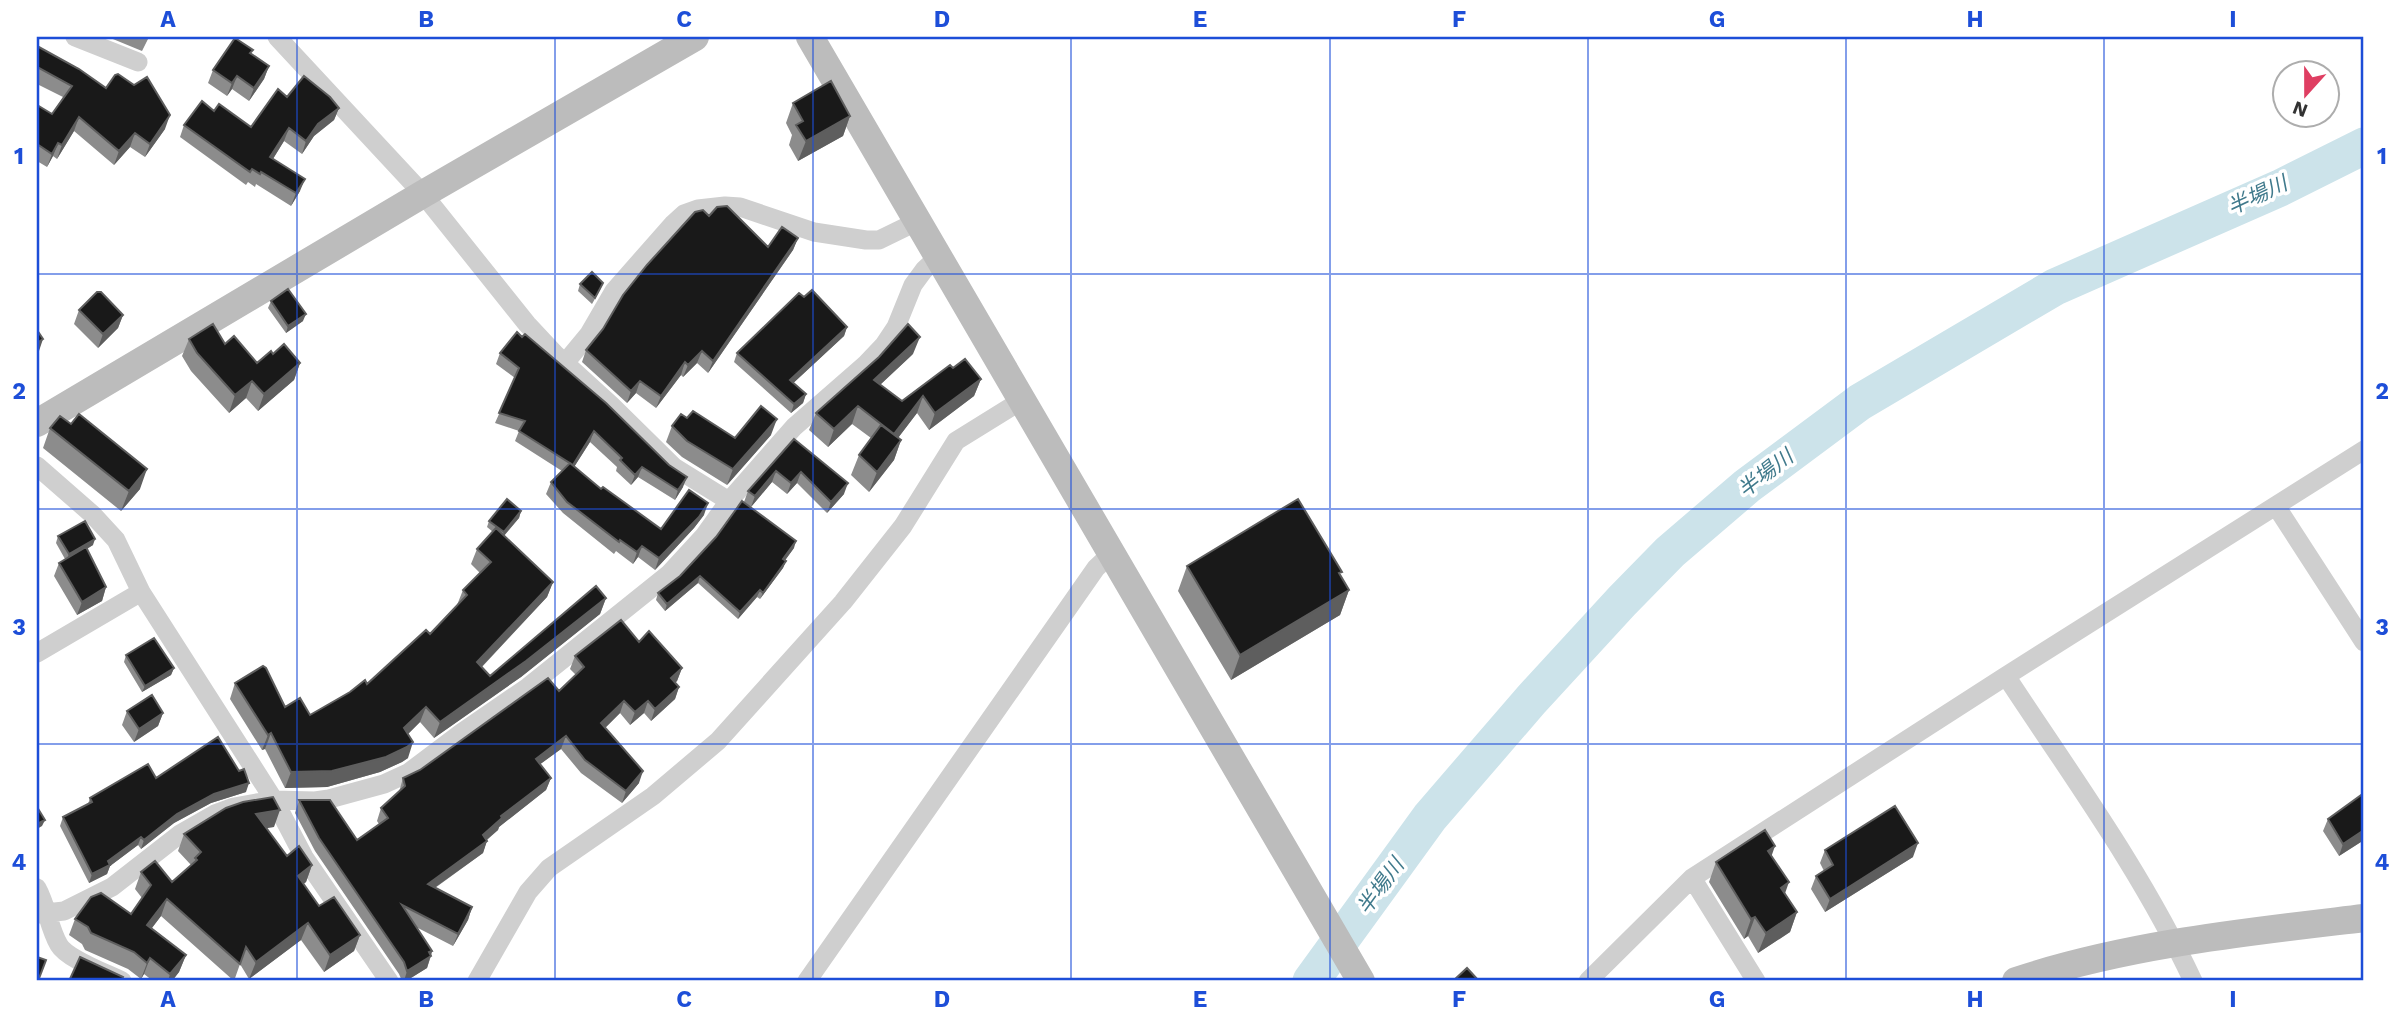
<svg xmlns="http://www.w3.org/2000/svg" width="2401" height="1018" font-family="'Work Sans','Noto Sans JP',sans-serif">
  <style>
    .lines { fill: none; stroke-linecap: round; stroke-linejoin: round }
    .river { stroke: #cce3ea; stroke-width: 37 }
    .street { stroke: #cfcfcf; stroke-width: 19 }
    .secondary { stroke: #bcbcbc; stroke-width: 28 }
    .wall { fill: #8c8c8c }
    .shaded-wall { fill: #5e5e5e }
    .building { fill: #191919; stroke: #5e5e5e; stroke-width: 2 }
    .grid { fill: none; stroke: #1d4ed8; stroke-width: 2; stroke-opacity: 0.55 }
    .labels { text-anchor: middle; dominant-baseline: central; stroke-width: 7; stroke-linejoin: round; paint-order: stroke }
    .water-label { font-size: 21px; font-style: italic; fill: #407a8c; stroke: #fff }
    .neatline { fill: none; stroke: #1d4ed8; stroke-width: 2.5 }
    .grid-label { font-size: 23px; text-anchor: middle; font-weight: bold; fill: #1d4ed8 }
  </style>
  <rect width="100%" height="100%" fill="#fff"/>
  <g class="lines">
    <path class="river" d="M 1311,981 L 1430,817 L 1531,700 L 1622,601 L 1670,552 L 1747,486 L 1860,402 L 2055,287 L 2280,188 L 2364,146"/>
    <path class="street" d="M 75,37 L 138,62
      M 277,37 L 423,194 L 527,324 L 555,354 L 611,405 L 674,467 L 729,501
      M 565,363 L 589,334 L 614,291 L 673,224 L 684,214 L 698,209 L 725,206 L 740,207 L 814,232 L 866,240 L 879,240 L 918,221
      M 37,466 L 93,515 L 116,540 L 141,592 L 274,800 L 304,857 L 389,981
      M 2276,506 L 2364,642
      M 37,653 L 141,592
      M 2006,676 C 2071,775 2143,873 2193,981
      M 1692,878 L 1756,981
      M 37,888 C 47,906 49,928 59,945 C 67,959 106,973 122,981
      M 37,914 L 64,911 L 112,887 L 180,834 L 215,814 L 234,807 L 274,800 L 315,801 L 329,799 L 384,784 L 408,773 L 461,733 L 528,687 L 669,574 L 704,536 L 729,501 L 794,427 L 865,365 L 884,345 L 896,327 L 913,285 L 924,270 L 939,256
      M 477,981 L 528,892 L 549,868 L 653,796 L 718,741 L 843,602 L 903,526 L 956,441 L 1022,400
      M 807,981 L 1096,568 L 1111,554
      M 1588,981 L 1692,878 L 2006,676 L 2364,450"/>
    <path class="secondary" d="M 810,37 L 1361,981
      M 37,423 L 423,194 L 695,37
      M 2016,981 C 2128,944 2247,932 2364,918"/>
  </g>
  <path class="wall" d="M 108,37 L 149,37 L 142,51 Z
    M 37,46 L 165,129 L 145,157 L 130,147 L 114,165 L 74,131 L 57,159 L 53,156 L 47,167 L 37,161 L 37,105 L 52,114 L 63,97 L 37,84 Z
    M 251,54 L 269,66 L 264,79 L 249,101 L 232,89 L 227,96 L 208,83 L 213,70 Z
    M 287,97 L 339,108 L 334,120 L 314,136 L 302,154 L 284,141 L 273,159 L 300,191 L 291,206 L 256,184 L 255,187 L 248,182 L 246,185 L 180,137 L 184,125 L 214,111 L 251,127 Z
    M 793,103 L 850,116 L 843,136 L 798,161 L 789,145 L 792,135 L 786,123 Z
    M 709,216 L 768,247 L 798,238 L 793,250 L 708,373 L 697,363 L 683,377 L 681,375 L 656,408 L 636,393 L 627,403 L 582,362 L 586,350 Z
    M 603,283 L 600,290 L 592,304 L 578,291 L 580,284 Z
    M 804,297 L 847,327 L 844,336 L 793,383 L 806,394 L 803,403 L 791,413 L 734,362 L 737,353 Z
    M 271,301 L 303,321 L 286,333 L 268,308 Z
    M 79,310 L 123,315 L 118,328 L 98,348 L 74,324 Z
    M 189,339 L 225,344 L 257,363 L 273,354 L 300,363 L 294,380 L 258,411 L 246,398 L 229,413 L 191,371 L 182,356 Z
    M 500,353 L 683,487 L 675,500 L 638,477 L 631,485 L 616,471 L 617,467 L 590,442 L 574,467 L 601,489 L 661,529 L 704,515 L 694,528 L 655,570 L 638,557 L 633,564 L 616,551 L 614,554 L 563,513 L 546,494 L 551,482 L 562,471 L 515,441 L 519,431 L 495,423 L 515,378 L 496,364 Z
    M 913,354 L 880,385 L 902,401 L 953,368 L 981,379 L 974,396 L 929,430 L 917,413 L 898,438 L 901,440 L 894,460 L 869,492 L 851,475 L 859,455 L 871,438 L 852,424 L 828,447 L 809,430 L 816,413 Z
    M 687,418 L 735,438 L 771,435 L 727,485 L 682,457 L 666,442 L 672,426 Z
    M 50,428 L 140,489 L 121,511 L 43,448 Z
    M 794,439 L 844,494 L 827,513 L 797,483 L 787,494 L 772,482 L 751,507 L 744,502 L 748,491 Z
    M 521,511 L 519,518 L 504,536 L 553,582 L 547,597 L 482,667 L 490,676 L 606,598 L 600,614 L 521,677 L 434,738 L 420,722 L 408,734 L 408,758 L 402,762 L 380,772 L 327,787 L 285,788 L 265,749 L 262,750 L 230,699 L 235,683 L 285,707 L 310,715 L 367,684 L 430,634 L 457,605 L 463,590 L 480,573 L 471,564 L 477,549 L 493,532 L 487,527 L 489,521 Z
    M 58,536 L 93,545 L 87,549 L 106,587 L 102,601 L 77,615 L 54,576 L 59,563 L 65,559 L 56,543 Z
    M 794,548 L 785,560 L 786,561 L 783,568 L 760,599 L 757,597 L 738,619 L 698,583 L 665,611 L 656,600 L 658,593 L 680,576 Z
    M 1187,566 L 1340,575 L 1349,590 L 1340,615 L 1231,680 L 1178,591 Z
    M 639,642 L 682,668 L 677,681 L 675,683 L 679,687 L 675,699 L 651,721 L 644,713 L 630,725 L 620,713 L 605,728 L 639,783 L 622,803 L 581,773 L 561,749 L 540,764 L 551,778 L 546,790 L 499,827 L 498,830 L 487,840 L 483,853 L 435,888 L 472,907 L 468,920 L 453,946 L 416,927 L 432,951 L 431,956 L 427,968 L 406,981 L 402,981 L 399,974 L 315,851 L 295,813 L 299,800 L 357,840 L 379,824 L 377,821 L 381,808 L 399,792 L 403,778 L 420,770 L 559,691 L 576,675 L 570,669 L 575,656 Z
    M 126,655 L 174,668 L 171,675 L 142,692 L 124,662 Z
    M 127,711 L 163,713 L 158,726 L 134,742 L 122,725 Z
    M 156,778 L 246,792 L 211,803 L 174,823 L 141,849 L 138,845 L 110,866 L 107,874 L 89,883 L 60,826 L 63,817 L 88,804 L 90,798 Z
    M 2364,780 L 2364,840 L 2339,856 L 2323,831 L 2328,819 L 2364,793 L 2361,789 Z
    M 274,827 L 266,828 L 287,856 L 312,865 L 306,882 L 303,884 L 319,906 L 360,935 L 354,951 L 324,972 L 301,940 L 249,979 L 240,964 L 234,981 L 161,916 L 152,928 L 186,955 L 179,972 L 172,981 L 153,981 L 144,974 L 141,979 L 128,969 L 85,950 L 82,944 L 69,935 L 75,919 L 131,914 L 142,898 L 135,889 L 141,872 L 172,882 L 191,865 L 178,851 L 184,834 Z
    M 1825,850 L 1913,857 L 1825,912 L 1811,889 L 1816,876 L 1824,871 L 1820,863 Z
    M 1772,856 L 1785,893 L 1797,912 L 1790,932 L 1758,953 L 1748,936 L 1744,939 L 1709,882 L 1716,862 Z"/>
  <path class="shaded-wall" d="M 269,66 L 264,79 L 249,101 L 254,88 Z
    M 237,76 L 232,89 L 227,96 L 232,83 Z
    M 339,108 L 334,120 L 314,136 L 302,154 L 306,141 L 318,124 Z
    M 170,115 L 165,129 L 145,157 L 150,144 Z
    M 850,116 L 843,136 L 798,161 L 806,141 Z
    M 79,117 L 74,131 L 57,159 L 62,145 Z
    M 289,128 L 284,141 L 266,170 L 270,157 Z
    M 135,133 L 130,147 L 114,165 L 119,151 Z
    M 58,143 L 53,156 L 47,167 L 52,154 Z
    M 305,179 L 300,191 L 291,206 L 296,193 Z
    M 798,238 L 793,250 L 708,373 L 713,361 Z
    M 306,314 L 303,321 L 286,333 L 288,326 Z
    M 123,315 L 118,328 L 98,348 L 103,334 Z
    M 847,327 L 844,336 L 787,389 L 790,380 Z
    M 920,337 L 913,354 L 867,397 L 874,380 Z
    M 43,339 L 39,351 L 37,352 L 37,343 Z
    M 702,351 L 697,363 L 683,377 L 688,365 Z
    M 685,362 L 681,375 L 656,408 L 661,396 Z
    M 300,363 L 294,380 L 258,411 L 264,394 Z
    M 981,379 L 974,396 L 929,430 L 935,413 Z
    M 252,381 L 246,398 L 229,413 L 235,395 Z
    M 640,381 L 636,393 L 627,403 L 631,391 Z
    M 806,394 L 803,403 L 791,413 L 794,404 Z
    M 923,396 L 917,413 L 888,451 L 894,434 Z
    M 858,406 L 852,424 L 828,447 L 834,429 Z
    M 777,419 L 771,435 L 727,485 L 733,469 Z
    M 594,431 L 590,442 L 569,475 L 573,465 Z
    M 901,440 L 894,460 L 869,492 L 877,472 Z
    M 642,467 L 638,477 L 631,485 L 635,475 Z
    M 147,469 L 140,489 L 121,511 L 129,491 Z
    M 776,471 L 772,482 L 751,507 L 755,496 Z
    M 801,472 L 797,483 L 787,494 L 791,483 Z
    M 687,477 L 683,487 L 675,500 L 678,490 Z
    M 848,483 L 844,494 L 827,513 L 831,502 Z
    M 708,503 L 704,515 L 694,528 L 655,570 L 659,558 Z
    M 521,511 L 519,518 L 501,539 L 504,532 Z
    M 95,539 L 93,545 L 66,561 L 69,554 Z
    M 796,541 L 794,548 L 781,566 L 783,559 Z
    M 642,546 L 638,557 L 633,564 L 637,552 Z
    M 786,561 L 783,568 L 760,599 L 763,593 Z
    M 700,576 L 698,583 L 665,611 L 667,604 Z
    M 553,582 L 547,597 L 471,678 L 477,662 Z
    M 106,587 L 102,601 L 77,615 L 82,602 Z
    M 760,590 L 757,597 L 738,619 L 740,612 Z
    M 1349,590 L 1340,615 L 1231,680 L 1240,655 Z
    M 606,598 L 600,614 L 521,677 L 434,738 L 440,722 Z
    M 174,668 L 171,675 L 142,692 L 145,686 Z
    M 682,668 L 677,681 L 666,690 L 671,678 Z
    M 679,687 L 675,699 L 651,721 L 655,709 Z
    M 624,701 L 620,713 L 597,736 L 601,723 Z
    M 648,701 L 644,713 L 630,725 L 635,712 Z
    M 426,707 L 420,722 L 398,744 L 404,728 Z
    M 163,713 L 158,726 L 134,742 L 139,729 Z
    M 271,733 L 265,749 L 262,750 L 268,735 Z
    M 566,736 L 561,749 L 531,771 L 536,759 Z
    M 413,742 L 408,758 L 402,762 L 380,772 L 327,787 L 285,788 L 291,772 Z
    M 643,771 L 639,783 L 622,803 L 626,791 Z
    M 551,778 L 546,790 L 499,827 L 498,830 L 478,847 L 483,835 L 501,816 Z
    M 249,783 L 246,792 L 211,803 L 174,823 L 141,849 L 144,840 L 177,814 L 214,794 Z
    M 280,810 L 274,827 L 249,831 L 256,814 Z
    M 45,820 L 42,826 L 37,829 L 37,824 Z
    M 2364,830 L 2364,840 L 2339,856 L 2343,844 Z
    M 141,837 L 138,845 L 110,866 L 107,874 L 89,883 L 92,874 L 108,861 Z
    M 487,841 L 483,853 L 423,896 L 428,884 Z
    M 1918,843 L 1913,857 L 1825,912 L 1830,899 Z
    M 1775,846 L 1768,866 L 1768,851 Z
    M 312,865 L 306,882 L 292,893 L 298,876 Z
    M 1789,882 L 1782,902 L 1781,888 Z
    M 167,899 L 161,916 L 141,942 L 147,925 Z
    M 472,907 L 468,920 L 453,946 L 458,934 Z
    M 1797,912 L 1790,932 L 1758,953 L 1766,933 Z
    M 1755,917 L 1748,936 L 1744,939 L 1751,919 Z
    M 308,923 L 301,940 L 249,979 L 256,962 Z
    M 360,935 L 354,951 L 324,972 L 330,955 Z
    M 432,951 L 427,968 L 406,981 L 404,981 L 407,971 Z
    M 186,955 L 179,972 L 172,981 L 168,981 L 170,974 Z
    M 150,958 L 144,974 L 141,979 L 147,963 Z"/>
  <path class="building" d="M 235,38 L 253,50 L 250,53 L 269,66 L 254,88 L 237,76 L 232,83 L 213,70 Z
    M 37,46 L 79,69 L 106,88 L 115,75 L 118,74 L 134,85 L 147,77 L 170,115 L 150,144 L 135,133 L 119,151 L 79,117 L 62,145 L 58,143 L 52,154 L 37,144 L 37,105 L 52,114 L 72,86 L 37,67 Z
    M 304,76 L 330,97 L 339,108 L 318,124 L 306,141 L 289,128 L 270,157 L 305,179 L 296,193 L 261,172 L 260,174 L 252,169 L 250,172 L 184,125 L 202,101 L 214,111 L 219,104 L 251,127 L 278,89 L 287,97 Z
    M 831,81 L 850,116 L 806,141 L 796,125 L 803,121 L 793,103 Z
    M 727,206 L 768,247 L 782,227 L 798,238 L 713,361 L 702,351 L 688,365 L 685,362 L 661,396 L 640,381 L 631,391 L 586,350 L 603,329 L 623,295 L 647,265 L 695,212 L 703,210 L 709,216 L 717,207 Z
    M 592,272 L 603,283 L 595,298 L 580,284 Z
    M 288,289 L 306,314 L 288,326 L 271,301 Z
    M 812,290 L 847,327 L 790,380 L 806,394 L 794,404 L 737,353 L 799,293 L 804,297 Z
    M 97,292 L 101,292 L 123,315 L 103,334 L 79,310 Z
    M 213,324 L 225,344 L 234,336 L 257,363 L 271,351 L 273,354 L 284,344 L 300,363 L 264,394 L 252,381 L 235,395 L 197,353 L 189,339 Z
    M 908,324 L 920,337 L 874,380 L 902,401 L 950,365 L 953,368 L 965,359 L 981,379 L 935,413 L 923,396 L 894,434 L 858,406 L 834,429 L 816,413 L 879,357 Z
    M 37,330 L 43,339 L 37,343 Z
    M 517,332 L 522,337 L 525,334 L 606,403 L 669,465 L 687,477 L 678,490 L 642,467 L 635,475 L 620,460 L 622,458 L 594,431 L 573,465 L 519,431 L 525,421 L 499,413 L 519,368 L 500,353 Z
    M 761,406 L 777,419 L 733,469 L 687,441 L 672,426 L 681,414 L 687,418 L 693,411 L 735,438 Z
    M 79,414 L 147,469 L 129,491 L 50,428 L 60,416 L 71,424 Z
    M 881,425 L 901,440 L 877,472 L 859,455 Z
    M 794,439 L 848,483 L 831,502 L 801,472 L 791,483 L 776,471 L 755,496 L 748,491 Z
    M 570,463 L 601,489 L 603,487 L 661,529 L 689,490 L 708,503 L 699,517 L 659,558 L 642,546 L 637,552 L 620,540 L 619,542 L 567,502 L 551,482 Z
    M 507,499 L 521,511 L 504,532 L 489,521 Z
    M 1298,499 L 1342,572 L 1339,573 L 1349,590 L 1240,655 L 1187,566 Z
    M 742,501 L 796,541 L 783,559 L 786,561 L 763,593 L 760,590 L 740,612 L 700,576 L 667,604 L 658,593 L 680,576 L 716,537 Z
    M 85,521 L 95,539 L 69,554 L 58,536 Z
    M 496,528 L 553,582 L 477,662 L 490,676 L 596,586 L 606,598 L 526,661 L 440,722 L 426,707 L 404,728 L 413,742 L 407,747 L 386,757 L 332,771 L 291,772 L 271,733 L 268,735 L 235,683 L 263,666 L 266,668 L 285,707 L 300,698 L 310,715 L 350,692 L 365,680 L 367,684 L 426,630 L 430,634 L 467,595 L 463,590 L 491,562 L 477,549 Z
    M 86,547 L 106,587 L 82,602 L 59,563 Z
    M 621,620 L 639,642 L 649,631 L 682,668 L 671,678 L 679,687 L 655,709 L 648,701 L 635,712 L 624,701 L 601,723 L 643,771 L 626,791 L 585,760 L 566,736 L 536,759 L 551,778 L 501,816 L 502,818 L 483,835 L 487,841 L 428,884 L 472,907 L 458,934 L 402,905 L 432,951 L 429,952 L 431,956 L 407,971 L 404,962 L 319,838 L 299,800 L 330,800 L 357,840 L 388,818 L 381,808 L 405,786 L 403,778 L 420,770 L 548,678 L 559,691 L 584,667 L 575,656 Z
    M 154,638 L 174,668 L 145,686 L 126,655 Z
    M 152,695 L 163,713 L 139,729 L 127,711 Z
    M 218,737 L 239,771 L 244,769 L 249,783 L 214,794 L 177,814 L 144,840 L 141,837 L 108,861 L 110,865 L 92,874 L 63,817 L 92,802 L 90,798 L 148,764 L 156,778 Z
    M 2364,793 L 2364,830 L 2343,844 L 2328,819 Z
    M 273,797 L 280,810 L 256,814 L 287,856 L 299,846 L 312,865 L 298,876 L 319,906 L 334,897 L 360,935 L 330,955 L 308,923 L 256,962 L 246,947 L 240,964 L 167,899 L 147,925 L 186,955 L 170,974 L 150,958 L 147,963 L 134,952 L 91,933 L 88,927 L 75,919 L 91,897 L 101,893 L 131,914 L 151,885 L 141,872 L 155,861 L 172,882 L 197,860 L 195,858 L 201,852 L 184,834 L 226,808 L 243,802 Z
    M 1895,806 L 1918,843 L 1830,899 L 1816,876 L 1833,865 L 1825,850 Z
    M 37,807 L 45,820 L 37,824 Z
    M 1765,830 L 1775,846 L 1768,851 L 1789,882 L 1781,888 L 1797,912 L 1766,933 L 1755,917 L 1751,919 L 1716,862 Z
    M 37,957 L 46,960 L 38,981 L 37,981 Z
    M 80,957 L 123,977 L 121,981 L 69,981 Z
    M 1467,968 L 1479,981 L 1453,981 Z"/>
  <path class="grid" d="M 297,37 L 297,981M 555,37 L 555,981M 813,37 L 813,981M 1071,37 L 1071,981M 1330,37 L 1330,981M 1588,37 L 1588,981M 1846,37 L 1846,981M 2104,37 L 2104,981M 37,274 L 2364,274M 37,509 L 2364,509M 37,744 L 2364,744"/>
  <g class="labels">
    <g class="water-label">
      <text transform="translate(2257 195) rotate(-25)">半場川</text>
      <text transform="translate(1765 473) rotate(-38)">半場川</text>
      <text transform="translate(1380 886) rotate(-54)">半場川</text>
    </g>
  </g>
  <rect width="2401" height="1018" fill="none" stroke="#ffffff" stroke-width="77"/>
  <g transform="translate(2306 94) rotate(201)"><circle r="33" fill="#ffffff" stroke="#adadad" stroke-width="2"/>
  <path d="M0-5L12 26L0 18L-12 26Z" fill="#df3e62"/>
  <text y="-10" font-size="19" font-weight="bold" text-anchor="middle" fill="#323232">N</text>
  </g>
  <rect x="38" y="38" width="2324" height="941" class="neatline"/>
  <g class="grid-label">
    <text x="168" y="27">A</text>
    <text x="426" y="27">B</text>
    <text x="684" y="27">C</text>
    <text x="942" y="27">D</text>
    <text x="1200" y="27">E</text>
    <text x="1459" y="27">F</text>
    <text x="1717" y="27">G</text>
    <text x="1975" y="27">H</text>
    <text x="2233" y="27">I</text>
    <text x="19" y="164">1</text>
    <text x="2382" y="164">1</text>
    <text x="19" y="399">2</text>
    <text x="2382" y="399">2</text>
    <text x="19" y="635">3</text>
    <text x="2382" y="635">3</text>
    <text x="19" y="870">4</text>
    <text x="2382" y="870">4</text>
    <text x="168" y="1007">A</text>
    <text x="426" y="1007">B</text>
    <text x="684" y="1007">C</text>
    <text x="942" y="1007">D</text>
    <text x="1200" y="1007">E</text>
    <text x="1459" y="1007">F</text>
    <text x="1717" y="1007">G</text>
    <text x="1975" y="1007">H</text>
    <text x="2233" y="1007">I</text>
  </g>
</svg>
